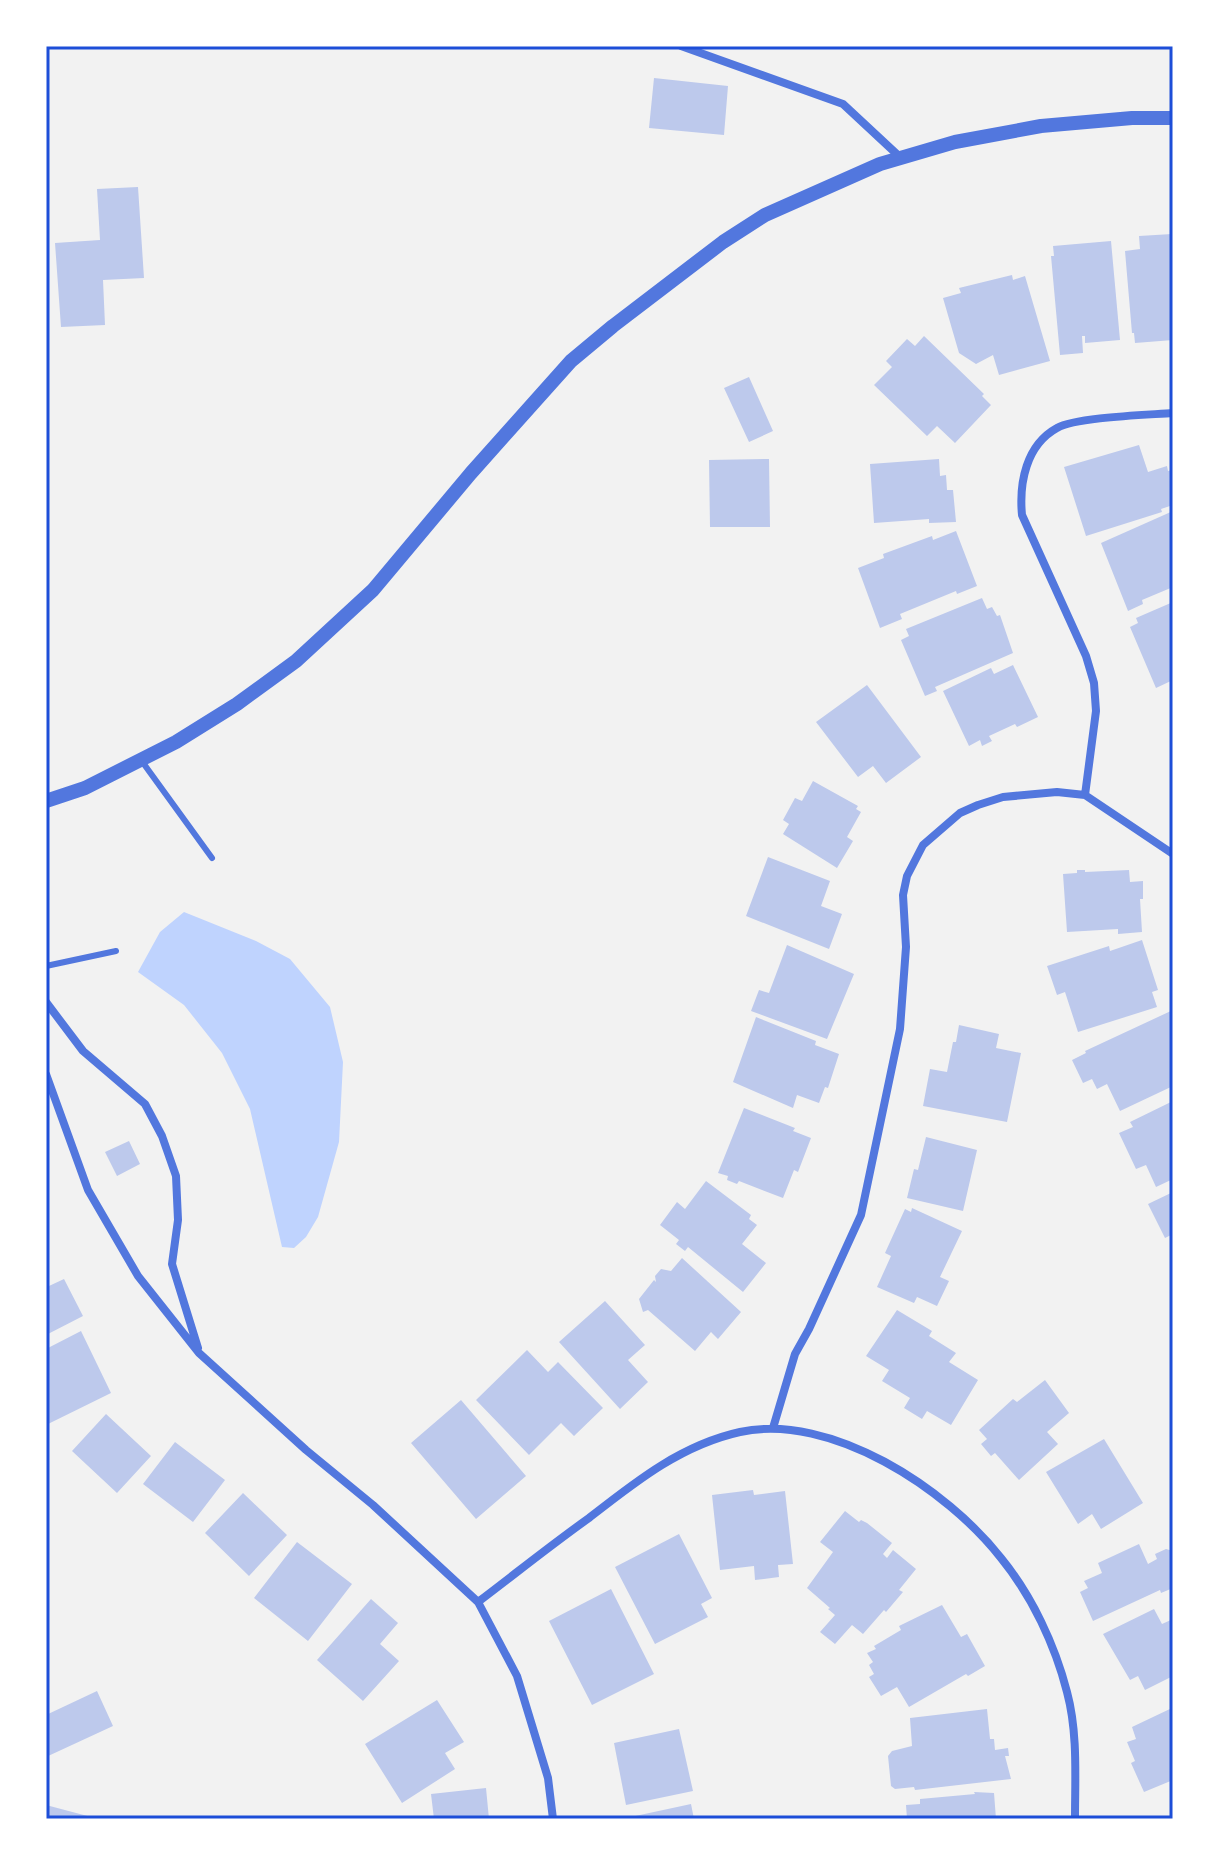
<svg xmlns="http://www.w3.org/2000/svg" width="1219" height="1865" font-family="Georgia,serif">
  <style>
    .water { fill: #bfd3fe }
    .building { fill: #bdc9ec }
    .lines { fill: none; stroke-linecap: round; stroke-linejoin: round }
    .service { stroke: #5277de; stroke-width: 6 }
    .minor { stroke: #5277de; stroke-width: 8 }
    .tertiary { stroke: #5277de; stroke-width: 14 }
    .neatline { fill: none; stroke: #1d4ed8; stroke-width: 3 }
  </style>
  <rect width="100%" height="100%" fill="#f2f2f2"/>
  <path class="water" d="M 184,912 L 256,941 L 290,959 L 330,1007 L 343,1062 L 339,1142 L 318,1217 L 306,1237 L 294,1248 L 282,1247 L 250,1109 L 222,1053 L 184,1005 L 138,972 L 160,932 Z"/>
  <path class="building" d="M 654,78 L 728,86 L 724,135 L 649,128 Z
    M 138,187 L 144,278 L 103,280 L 105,325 L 61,327 L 55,243 L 100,240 L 97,189 Z
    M 1172,234 L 1173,340 L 1135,343 L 1134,333 L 1132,333 L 1125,251 L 1140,249 L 1139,236 Z
    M 1111,241 L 1120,340 L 1085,343 L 1085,336 L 1082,336 L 1083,353 L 1060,355 L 1051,256 L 1054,256 L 1053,246 Z
    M 1012,275 L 1013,280 L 1025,276 L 1050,361 L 999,375 L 993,355 L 976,364 L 959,353 L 943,298 L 961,293 L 959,288 Z
    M 924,336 L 984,394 L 982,396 L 991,405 L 955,443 L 937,426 L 927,436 L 874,385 L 892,367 L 886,361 L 907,339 L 915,346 Z
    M 749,377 L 773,431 L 749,442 L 724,388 Z
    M 1139,445 L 1148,472 L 1167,466 L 1168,471 L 1173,470 L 1173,505 L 1161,509 L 1162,512 L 1086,536 L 1064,467 Z
    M 769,459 L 770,527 L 710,527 L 709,460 Z
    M 939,459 L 940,476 L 946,475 L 947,490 L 953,490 L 956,522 L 929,523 L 929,519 L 874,523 L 870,464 Z
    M 1173,511 L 1173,587 L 1142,600 L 1143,604 L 1128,611 L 1101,543 Z
    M 956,531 L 977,586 L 957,594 L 956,591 L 900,614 L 902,619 L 880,628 L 858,568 L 884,558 L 883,554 L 932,536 L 933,540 Z
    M 982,598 L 987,609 L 992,607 L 997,616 L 1000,615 L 1013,653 L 935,687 L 937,691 L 925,696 L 901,640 L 909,636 L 906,629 Z
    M 1173,602 L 1173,680 L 1156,688 L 1130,627 L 1138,623 L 1136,618 Z
    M 1013,665 L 1038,717 L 1017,727 L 1015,724 L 989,736 L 992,741 L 982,746 L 980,740 L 969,746 L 943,691 L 991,668 L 994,674 Z
    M 867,685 L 921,757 L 886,783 L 873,766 L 858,777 L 816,722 Z
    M 813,781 L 858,806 L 856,809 L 861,812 L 847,837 L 853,841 L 837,868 L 783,834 L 789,824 L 783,820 L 795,798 L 802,801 Z
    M 768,857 L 830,881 L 821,906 L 842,914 L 829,949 L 746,916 Z
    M 1077,870 L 1085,870 L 1085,872 L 1129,870 L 1130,882 L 1143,881 L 1143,899 L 1140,899 L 1142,932 L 1118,934 L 1118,929 L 1067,932 L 1063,874 L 1077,873 Z
    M 1142,940 L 1158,990 L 1152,992 L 1157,1007 L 1078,1032 L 1065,992 L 1057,995 L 1047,966 L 1109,946 L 1110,951 Z
    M 787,945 L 854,974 L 827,1039 L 751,1011 L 759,990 L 769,993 Z
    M 1173,1010 L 1173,1086 L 1120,1111 L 1107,1084 L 1097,1089 L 1092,1079 L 1083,1083 L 1072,1060 L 1086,1053 L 1085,1051 Z
    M 756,1017 L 816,1041 L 815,1045 L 839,1054 L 828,1088 L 825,1087 L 819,1103 L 797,1095 L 793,1108 L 733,1082 Z
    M 959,1025 L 999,1034 L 996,1048 L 1021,1053 L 1007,1122 L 923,1106 L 930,1069 L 947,1072 L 953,1042 L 956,1042 Z
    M 1173,1101 L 1173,1179 L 1156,1187 L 1146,1165 L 1136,1169 L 1119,1133 L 1133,1127 L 1130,1122 Z
    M 744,1108 L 795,1128 L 793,1131 L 811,1138 L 798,1172 L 794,1170 L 783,1198 L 739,1181 L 737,1184 L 727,1180 L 728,1176 L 718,1173 Z
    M 926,1137 L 977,1150 L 963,1211 L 907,1198 L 914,1169 L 918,1170 Z
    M 129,1141 L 140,1164 L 117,1176 L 105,1152 Z
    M 706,1181 L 751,1215 L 749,1219 L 757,1225 L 742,1244 L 766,1263 L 743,1292 L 688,1247 L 685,1251 L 676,1244 L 679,1240 L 660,1225 L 677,1202 L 685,1209 Z
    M 1173,1192 L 1173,1234 L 1165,1238 L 1148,1204 Z
    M 912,1208 L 962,1231 L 940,1277 L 949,1281 L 937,1306 L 917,1297 L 914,1303 L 877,1287 L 891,1256 L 885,1253 L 905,1209 L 911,1212 Z
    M 682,1258 L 741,1312 L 718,1339 L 711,1332 L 695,1351 L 648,1310 L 643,1312 L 639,1299 L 654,1280 L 656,1282 L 655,1276 L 661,1269 L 671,1271 Z
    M 64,1279 L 83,1316 L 46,1335 L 46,1280 L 49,1286 Z
    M 605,1301 L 645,1345 L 628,1360 L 648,1382 L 620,1409 L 559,1342 Z
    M 897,1310 L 932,1331 L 929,1336 L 956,1353 L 949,1362 L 978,1380 L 951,1425 L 927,1411 L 922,1419 L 904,1408 L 910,1398 L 882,1381 L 889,1370 L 866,1356 Z
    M 81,1331 L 111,1393 L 46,1425 L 46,1349 Z
    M 527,1350 L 548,1372 L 558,1362 L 603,1408 L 574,1436 L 561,1423 L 529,1455 L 476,1400 Z
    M 1045,1380 L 1069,1413 L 1047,1432 L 1058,1444 L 1019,1480 L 995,1453 L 991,1456 L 981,1444 L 987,1439 L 979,1430 L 1013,1399 L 1017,1402 Z
    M 461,1400 L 526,1476 L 476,1519 L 411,1443 Z
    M 106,1414 L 151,1456 L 117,1493 L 72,1451 Z
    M 1104,1439 L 1143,1503 L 1101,1529 L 1092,1514 L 1078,1524 L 1046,1472 Z
    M 175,1442 L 225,1480 L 193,1522 L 143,1484 Z
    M 753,1490 L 754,1495 L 785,1491 L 793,1564 L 778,1565 L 779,1577 L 755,1580 L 754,1566 L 720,1570 L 712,1495 Z
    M 243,1493 L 287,1535 L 249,1576 L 205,1533 Z
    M 845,1511 L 859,1522 L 861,1520 L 867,1523 L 892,1543 L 883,1554 L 887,1558 L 893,1550 L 916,1569 L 899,1590 L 903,1592 L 886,1612 L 884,1610 L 863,1634 L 852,1625 L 835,1644 L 820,1632 L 835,1615 L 828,1609 L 830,1608 L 807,1588 L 833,1552 L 820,1542 Z
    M 679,1534 L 712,1598 L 701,1604 L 708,1617 L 655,1644 L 615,1567 Z
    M 297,1542 L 352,1584 L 308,1641 L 254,1598 Z
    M 1139,1544 L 1148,1564 L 1157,1559 L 1155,1554 L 1166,1549 L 1173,1551 L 1173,1588 L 1161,1593 L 1160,1590 L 1093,1621 L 1080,1592 L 1088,1588 L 1084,1581 L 1102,1573 L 1098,1563 Z
    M 611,1589 L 654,1674 L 592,1705 L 549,1621 Z
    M 371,1599 L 398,1623 L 380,1644 L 399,1661 L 363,1701 L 317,1660 Z
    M 942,1605 L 961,1637 L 967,1634 L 985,1666 L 968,1676 L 966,1674 L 909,1707 L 897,1687 L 881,1696 L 869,1677 L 874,1674 L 869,1665 L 873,1662 L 867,1653 L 876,1649 L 874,1646 L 901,1630 L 899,1626 Z
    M 1154,1609 L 1162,1624 L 1173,1619 L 1173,1676 L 1145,1690 L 1138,1676 L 1130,1680 L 1103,1634 Z
    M 97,1691 L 113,1726 L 46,1757 L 46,1715 Z
    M 437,1700 L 464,1742 L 445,1753 L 455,1769 L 402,1803 L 365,1744 Z
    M 1172,1708 L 1173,1780 L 1144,1792 L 1131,1763 L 1135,1761 L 1127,1742 L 1136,1739 L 1132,1727 Z
    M 987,1709 L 990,1739 L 994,1739 L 995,1750 L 1008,1748 L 1009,1756 L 1005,1756 L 1011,1779 L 915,1790 L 914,1787 L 895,1789 L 891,1786 L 888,1756 L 892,1751 L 912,1746 L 910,1718 Z
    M 679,1729 L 693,1791 L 626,1805 L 614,1743 Z
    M 486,1788 L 489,1819 L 434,1819 L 431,1794 Z
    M 974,1792 L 994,1793 L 996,1819 L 907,1819 L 906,1805 L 920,1804 L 920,1799 L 975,1794 Z
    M 691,1804 L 694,1819 L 626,1819 L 626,1818 Z
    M 46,1805 L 95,1818 L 94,1819 L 46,1819 Z"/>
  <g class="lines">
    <path class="service" d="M 141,760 L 212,858
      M 46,966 L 116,951"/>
    <path class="minor" d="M 681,46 L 843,104 L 901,158
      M 1085,795 L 1096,711 L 1094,683 L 1086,656 L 1022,515 C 1019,483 1026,445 1057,428 C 1076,417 1147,415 1173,413
      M 46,1002 L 83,1051 L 145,1104 L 162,1136 L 176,1176 L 178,1220 L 172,1264 L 198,1348
      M 46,1074 L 88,1190 L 138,1276 L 199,1353 L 306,1450 L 373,1505 L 478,1602 L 517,1676 L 548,1778 L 553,1819
      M 773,1428 L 795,1354 L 809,1329 L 861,1215 L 900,1029 L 906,947 L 903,895 L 907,876 L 923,845 L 960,813 L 978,805 L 1003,797 L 1057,792 L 1085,795 L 1173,854
      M 478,1602 C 515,1574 551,1545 589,1518 C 635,1482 681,1445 740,1432 C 831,1412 947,1489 1001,1558 C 1032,1596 1055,1645 1067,1692 C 1078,1733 1075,1777 1075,1819"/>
    <path class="tertiary" d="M 46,801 L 85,788 L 176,742 L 237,704 L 296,661 L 373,590 L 471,473 L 571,361 L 613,326 L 723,242 L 765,215 L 880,164 L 955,142 L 1041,126 L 1132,118 L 1173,118"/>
  </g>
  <rect width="1219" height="1865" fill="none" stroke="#ffffff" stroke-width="96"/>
  <rect x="48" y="48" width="1123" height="1769" class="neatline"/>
</svg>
